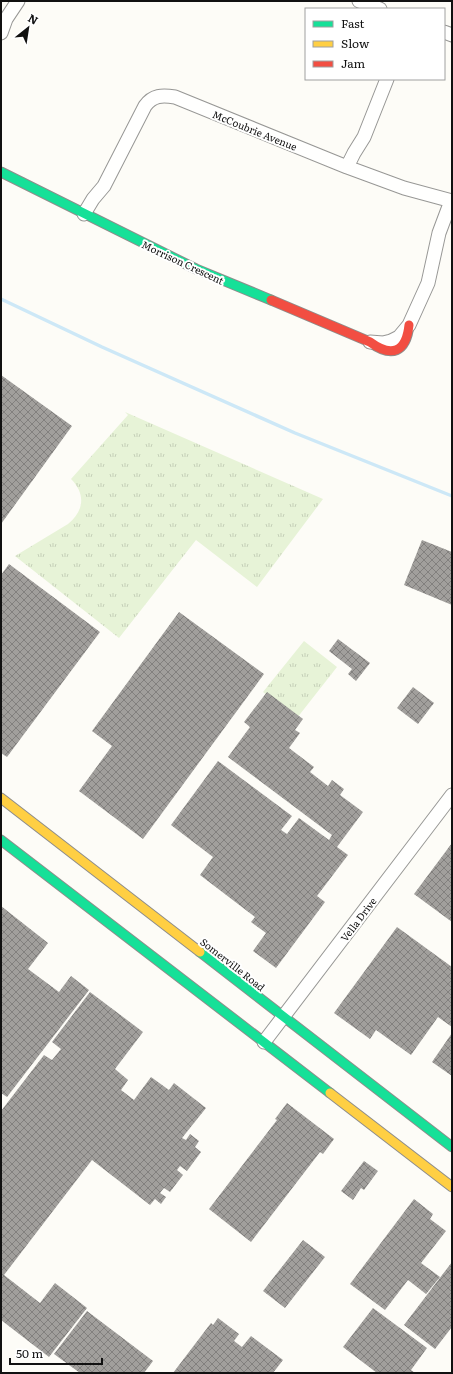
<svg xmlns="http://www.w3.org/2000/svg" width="453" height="1374" font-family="Literata,serif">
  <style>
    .grass { fill: url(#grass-tufts) }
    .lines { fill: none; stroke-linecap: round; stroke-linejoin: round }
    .stream { stroke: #cde8f7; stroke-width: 3.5 }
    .building { fill: url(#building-cross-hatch) }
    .street-casing { stroke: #979795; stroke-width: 15 }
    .fast-casing { stroke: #8e8d8b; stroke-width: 11 }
    .slow-casing { stroke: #8e8d8b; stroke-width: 11 }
    .jam-casing { stroke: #8e8d8b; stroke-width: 11 }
    .street { stroke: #fffffe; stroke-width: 13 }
    .fast { stroke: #16e098; stroke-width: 9 }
    .slow { stroke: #ffcf43; stroke-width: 9 }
    .jam { stroke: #f24e42; stroke-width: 9 }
    .labels { text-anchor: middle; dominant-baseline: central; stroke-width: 4; stroke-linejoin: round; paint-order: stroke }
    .street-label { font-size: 10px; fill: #111; stroke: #fff }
  </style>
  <defs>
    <pattern id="grass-tufts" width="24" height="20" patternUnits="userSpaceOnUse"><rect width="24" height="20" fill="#e7f3d7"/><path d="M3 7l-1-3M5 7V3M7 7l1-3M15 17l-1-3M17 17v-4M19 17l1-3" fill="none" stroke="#c5cfb8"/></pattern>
    <pattern id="building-cross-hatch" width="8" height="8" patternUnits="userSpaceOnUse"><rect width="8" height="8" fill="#a19f9c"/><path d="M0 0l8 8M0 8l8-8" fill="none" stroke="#82807e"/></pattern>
  </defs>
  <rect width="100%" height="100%" fill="#fdfcf7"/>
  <path class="grass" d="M 125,412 L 323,499 L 257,587 L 196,540 L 119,638 L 15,556 L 68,524 C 84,511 86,494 71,479 L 128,415 Z
    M 304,641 L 337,667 L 297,718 L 263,692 Z"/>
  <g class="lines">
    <path class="stream" d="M 1,299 L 102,347 L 295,433 L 452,496"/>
  </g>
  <path class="building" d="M 1,375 L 72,426 L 1,524 Z
    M 422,540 L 452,552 L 452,605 L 404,585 Z
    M 9,564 L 100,632 L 7,757 L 1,753 L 1,575 Z
    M 179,612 L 264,674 L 143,839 L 79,791 L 112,746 L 92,731 Z
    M 338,639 L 370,663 L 356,681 L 348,674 L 352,669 L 329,651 Z
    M 413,687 L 434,703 L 418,724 L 397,708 Z
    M 267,692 L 303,719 L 295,730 L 300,733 L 289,748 L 314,767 L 310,772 L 328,786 L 332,780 L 344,789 L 340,795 L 363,812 L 337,847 L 348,855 L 317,896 L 325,902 L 276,968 L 253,951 L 266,933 L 251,922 L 255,917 L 200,875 L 213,857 L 171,825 L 218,761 L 292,816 L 281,830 L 287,834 L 299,818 L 329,840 L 332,835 L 228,757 L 250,727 L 244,722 Z
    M 452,843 L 452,922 L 414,894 Z
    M 1,906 L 48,943 L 28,969 L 59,992 L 71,976 L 89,990 L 7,1097 L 1,1093 Z
    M 397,927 L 452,967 L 452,1027 L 438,1017 L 411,1055 L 376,1030 L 370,1039 L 334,1013 Z
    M 90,992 L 143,1032 L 115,1069 L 128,1080 L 121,1090 L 134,1100 L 151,1077 L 169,1090 L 174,1083 L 206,1108 L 182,1138 L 186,1140 L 190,1134 L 199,1141 L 195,1147 L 201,1152 L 187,1171 L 180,1166 L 177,1170 L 183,1175 L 170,1192 L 164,1188 L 160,1193 L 166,1197 L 161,1204 L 155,1199 L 150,1205 L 92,1160 L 4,1275 L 40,1303 L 55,1283 L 87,1308 L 49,1357 L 1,1320 L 1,1111 L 44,1055 L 52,1060 L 61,1049 L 52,1042 Z
    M 452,1033 L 452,1076 L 432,1062 Z
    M 287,1103 L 334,1139 L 323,1154 L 320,1152 L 251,1242 L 209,1209 L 277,1120 L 275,1119 Z
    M 364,1161 L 378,1171 L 364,1190 L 361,1188 L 353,1200 L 341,1191 Z
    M 414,1199 L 433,1214 L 430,1219 L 446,1231 L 421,1263 L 440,1277 L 426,1294 L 408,1280 L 385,1310 L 350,1284 Z
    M 303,1240 L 325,1257 L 285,1308 L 263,1291 Z
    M 452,1262 L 452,1327 L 435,1349 L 404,1325 Z
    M 373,1308 L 427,1348 L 411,1370 L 415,1373 L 377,1373 L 343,1347 Z
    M 87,1311 L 153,1361 L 144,1373 L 80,1373 L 54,1354 Z
    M 218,1318 L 239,1334 L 234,1341 L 242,1347 L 251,1336 L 283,1360 L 273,1373 L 173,1373 L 211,1323 L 213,1325 Z"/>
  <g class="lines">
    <g class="street-casing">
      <path id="street" d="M 359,1 L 380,9
        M 444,32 L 452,35
        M 1,33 L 6,19 L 18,1
        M 347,167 L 354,153 L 364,137 L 387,79
        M 84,214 L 93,199 L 104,186 L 145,106 C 153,95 162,95 175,97 L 347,167 L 404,188 L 452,201
        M 370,342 L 383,343 L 391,341 L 399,337 L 409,325 L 428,283 L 439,233 L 451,201
        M 264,1042 L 452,795"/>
    </g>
    <g class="fast-casing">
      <path id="fast" d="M 1,172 L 196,269 L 271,300
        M 1,840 L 330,1093
        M 200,952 L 452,1147"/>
    </g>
    <g class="slow-casing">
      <path id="slow" d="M 1,798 L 200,952
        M 330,1093 L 452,1187"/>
    </g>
    <g class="jam-casing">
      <path id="jam" d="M 271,300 L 370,342 C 392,358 406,352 409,325"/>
    </g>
    <use href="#street" class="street"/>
    <use href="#fast" class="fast"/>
    <use href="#slow" class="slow"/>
    <use href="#jam" class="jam"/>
  </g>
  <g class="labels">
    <g class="street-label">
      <text transform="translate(255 130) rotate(22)">McCoubrie Avenue</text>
      <text transform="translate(183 262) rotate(25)">Morrison Crescent</text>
      <text transform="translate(358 919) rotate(-53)">Vella Drive</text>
      <text transform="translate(233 964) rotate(38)">Somerville Road</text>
    </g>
  </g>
  <rect width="453" height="1374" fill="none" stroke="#111111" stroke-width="4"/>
  <rect x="305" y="8" width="140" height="72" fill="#ffffff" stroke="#a0a0a0"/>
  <rect x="313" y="21" width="20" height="6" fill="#16e098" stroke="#a0a0a0"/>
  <text x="341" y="28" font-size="12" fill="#111111">Fast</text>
  <rect x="313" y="41" width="20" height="6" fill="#ffcf43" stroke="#a0a0a0"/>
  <text x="341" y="48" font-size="12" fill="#111111">Slow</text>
  <rect x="313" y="61" width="20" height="6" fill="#f24e42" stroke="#a0a0a0"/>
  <text x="341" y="68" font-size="12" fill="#111111">Jam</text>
  <g transform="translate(28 28) rotate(30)" stroke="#ffffff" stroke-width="3" paint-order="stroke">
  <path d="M0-3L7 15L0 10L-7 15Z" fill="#111111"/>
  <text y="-6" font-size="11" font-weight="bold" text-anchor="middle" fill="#111111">N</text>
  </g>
  <path d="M10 1358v6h92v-6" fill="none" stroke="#111111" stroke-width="2"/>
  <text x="16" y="1358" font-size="12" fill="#111111" stroke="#ffffff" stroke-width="3" paint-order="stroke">50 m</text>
</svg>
